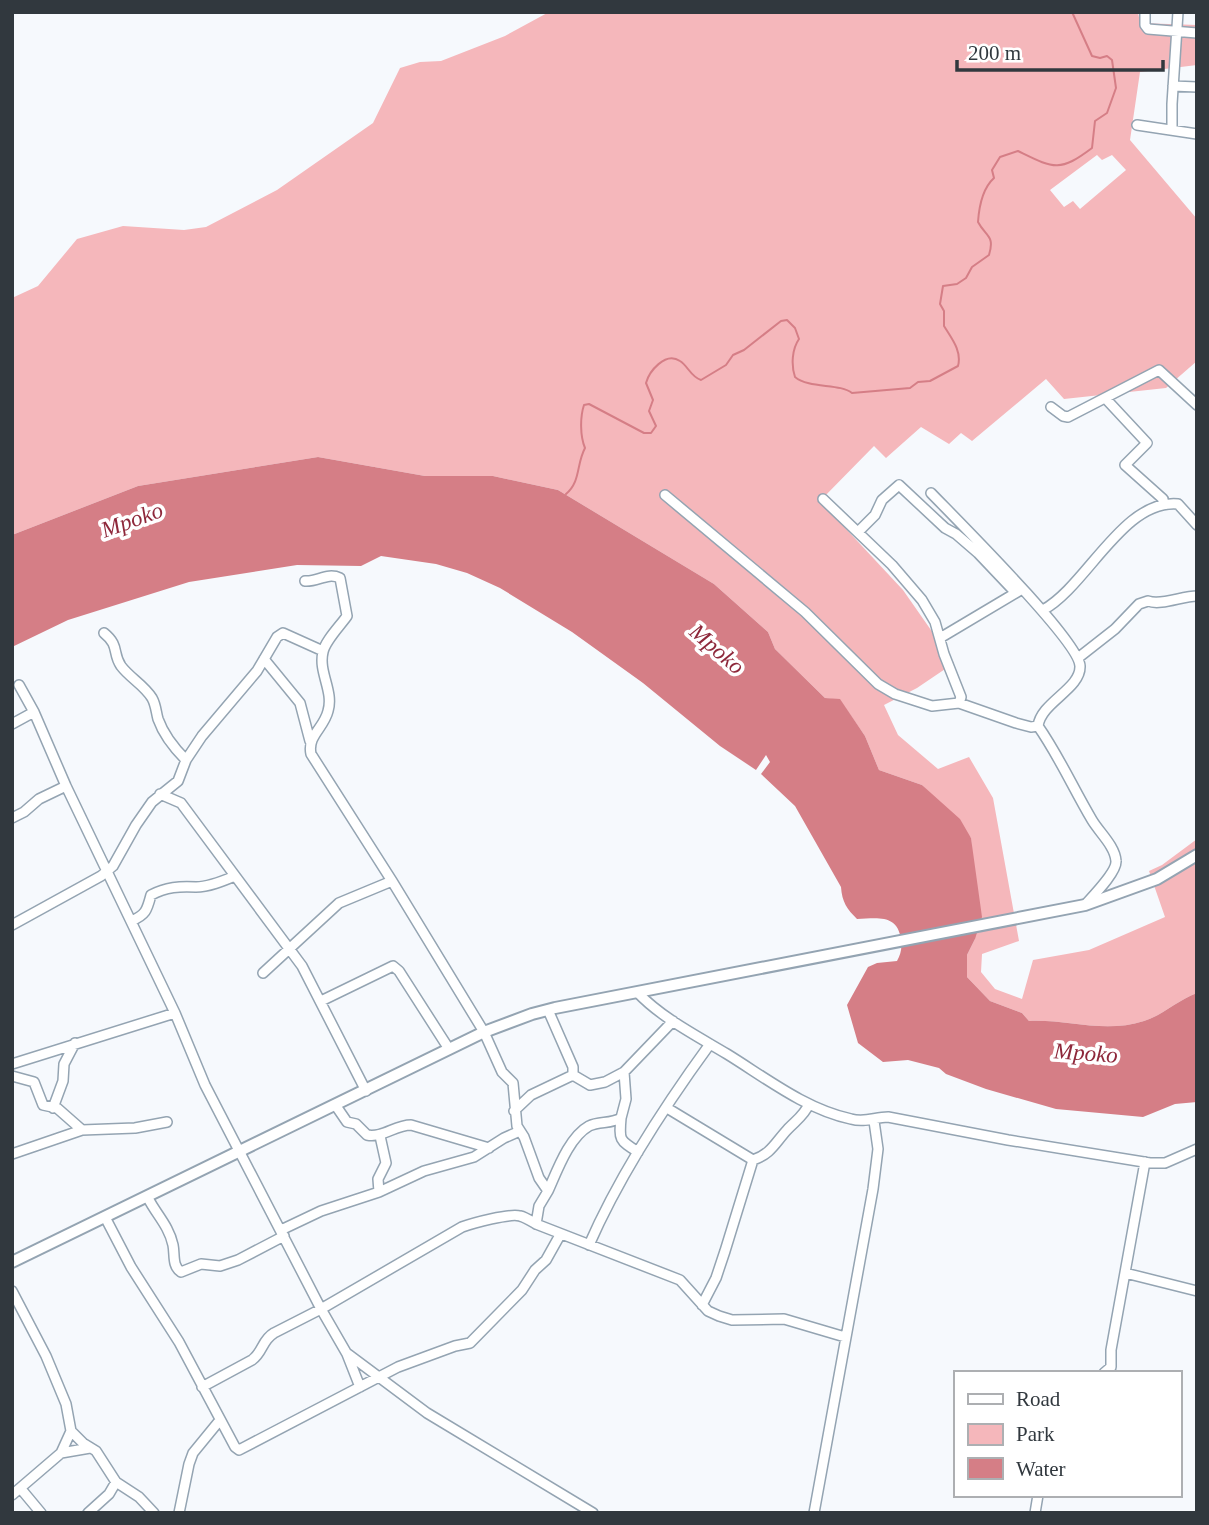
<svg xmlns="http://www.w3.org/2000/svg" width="1209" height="1525" font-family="'Times New Roman',serif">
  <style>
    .green { fill: #f5b7bb; fill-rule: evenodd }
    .water { fill: #d57e86 }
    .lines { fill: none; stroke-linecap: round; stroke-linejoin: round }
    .stream { stroke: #d57e86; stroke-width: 2 }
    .minor-casing { stroke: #94a4b2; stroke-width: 12 }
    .major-casing { stroke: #94a4b2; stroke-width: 14 }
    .minor { stroke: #fff; stroke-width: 9 }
    .major { stroke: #fff; stroke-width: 10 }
    .labels { text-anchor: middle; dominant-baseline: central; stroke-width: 7; stroke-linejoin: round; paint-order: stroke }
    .water-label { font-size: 23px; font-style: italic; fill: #8e283b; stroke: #fff }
  </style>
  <rect width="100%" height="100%" fill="#f6f9fd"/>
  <path class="green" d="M 549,12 L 1138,12 L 1140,23 L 1197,25 L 1197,65 L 1140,72 L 1130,140 L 1197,219 L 1197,361 L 1166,388 L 1064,399 L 1046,379 L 972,441 L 961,433 L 949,444 L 921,427 L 886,458 L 874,446 L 820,501 L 903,590 L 954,663 L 917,688 L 884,705 L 898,735 L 938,769 L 969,757 L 993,798 L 1019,941 L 982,954 L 981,972 L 995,989 L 1022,999 L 1033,960 L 1089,950 L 1165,917 L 1149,871 L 1162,865 L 1197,839 L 1197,993 C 1178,1000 1163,1015 1144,1021 C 1104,1034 1068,1019 1029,1021 L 1022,1013 L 990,1001 L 967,977 L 967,955 L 975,939 L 971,838 L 922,785 L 879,770 L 865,736 L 840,700 L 825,698 L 775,649 L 768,632 L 714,584 L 558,490 L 493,476 L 425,476 L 318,457 L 138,486 L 12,535 L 12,298 L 38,286 L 77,239 L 123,226 L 184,230 L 206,227 L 277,190 L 373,123 L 400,68 L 420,62 L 441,61 L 505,36 ZM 1097,155 L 1102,160 L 1112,155 L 1126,170 L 1080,209 L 1073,201 L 1064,207 L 1050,190 Z"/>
  <path class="water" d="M 318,457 L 425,476 L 493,476 L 558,490 L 714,584 L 768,632 L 775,649 L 825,698 L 840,699 L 865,736 L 879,770 L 922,785 L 960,819 L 971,838 L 982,917 L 975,939 L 967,955 L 967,977 L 990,1001 L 1022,1013 L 1029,1021 C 1068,1019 1104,1034 1144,1021 C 1163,1015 1178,1000 1197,993 L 1197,1102 L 1175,1104 L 1143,1117 L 1056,1109 L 986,1089 L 946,1074 L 939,1068 L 908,1060 L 883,1062 L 858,1043 L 847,1005 L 868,967 L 877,963 L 897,961 C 901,953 902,949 901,940 C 898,914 878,918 857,919 C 847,909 842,902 841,887 L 795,806 L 761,774 L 770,762 L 766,755 L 756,770 L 720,746 L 643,683 L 572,632 L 500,588 L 467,573 L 436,564 L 381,556 L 361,566 L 297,565 L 189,582 L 68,620 L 12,647 L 12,535 L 138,486 Z"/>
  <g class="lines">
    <path class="stream" d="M 566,494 C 581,481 576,465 585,448 C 580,436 580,417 584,405 L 589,404 L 644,433 L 651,433 L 656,426 L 649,411 L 653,400 L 646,383 C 649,372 665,351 680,361 C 688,366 691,377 701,380 L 726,365 L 733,355 L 744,350 L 781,321 L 787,320 L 795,328 L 799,339 C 792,349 791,365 795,377 C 809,389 840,383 852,393 L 910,388 L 918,382 L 930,381 L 958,366 C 962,351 952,339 944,326 L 944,311 L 940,304 L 943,286 L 957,284 L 966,278 L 972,267 L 989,255 C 995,235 986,237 978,222 C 979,207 983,188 994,178 L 992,170 L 1000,157 L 1018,151 C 1053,168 1059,173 1092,148 L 1095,121 L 1107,113 L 1116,88 L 1112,60 L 1107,56 L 1100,58 L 1092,56 L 1072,12"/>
    <g class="minor-casing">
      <path id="minor" d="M 1145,12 L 1145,25 L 1148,29 L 1197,33
        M 1173,86 L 1197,87
        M 1137,125 L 1197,134
        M 1172,130 L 1172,104 L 1178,12
        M 1106,399 L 1147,443 L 1125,465 L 1163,499 L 1163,504
        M 1051,407 L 1063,416 L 1068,417 L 1159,370 L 1197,405
        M 931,493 C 955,518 1079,641 1080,666 C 1081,689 1041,702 1038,726 C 1059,756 1073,788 1092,820 C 1099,832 1115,846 1116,861 C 1117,872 1093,896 1085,905
        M 665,495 L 805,612 L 878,684 L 895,694 L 932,706 L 959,703 L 1016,723 L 1031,727 L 1038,726
        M 823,499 L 892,565 L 922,600 L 935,622 L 944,654 L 961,697 L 959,703
        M 858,532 L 875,515 L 882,500 L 899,485 L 945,528 L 956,534 L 978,553 L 1015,592
        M 305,581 C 318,582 327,572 340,578 L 347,616 C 340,626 325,641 323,652 C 318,672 334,691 328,711 C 324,728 307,736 311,754 L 392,881 L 484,1032 L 502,1072 L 513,1083 L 517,1126 L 524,1137 L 539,1178 L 548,1191 L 539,1206 L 536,1224 L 680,1280 L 708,1311 L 719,1316 L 732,1320 L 784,1319 L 845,1337
        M 1043,610 C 1087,586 1123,499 1178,504 L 1197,525
        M 104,633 C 120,646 112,653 121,666 C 130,678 144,685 152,698 C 156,705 156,712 158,719 C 164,736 174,748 186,760
        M 940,638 L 1019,591
        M 1078,658 L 1115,629 L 1139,604 L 1148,601 C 1161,606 1182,596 1197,596
        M 264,659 L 300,703 L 310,741
        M 19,685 L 34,712 L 66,786 L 175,1013 L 205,1085 L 321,1309 L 347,1354 L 360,1387
        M 12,724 L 34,712
        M 160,794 L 181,803 L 302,966 L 366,1091
        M 12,818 L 24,812 L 39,799 L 66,786
        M 131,921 C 146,915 147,910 151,895 C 166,887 180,886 196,887 C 209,887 223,881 235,876
        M 12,925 L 101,876 L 113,866 L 136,825 L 152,802 L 178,781 L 186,760 L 202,736 L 257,671 L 277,637 L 283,633 L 323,651
        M 263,973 L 339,903 L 392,881
        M 638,993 C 662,1018 697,1036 727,1054 C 766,1078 805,1109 851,1119 C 865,1123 875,1117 888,1117 L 1008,1140 L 1150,1163 L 1165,1163 L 1197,1149
        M 321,1001 L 393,966 L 399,971 L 449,1049
        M 548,1010 L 573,1067 L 573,1075
        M 12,1064 L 175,1013
        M 12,1076 L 34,1082 L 43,1105 L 57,1108 L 82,1130 L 135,1128 L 167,1122
        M 336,1106 L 347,1122 L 356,1124 L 367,1135 C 383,1138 395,1125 411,1125 L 489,1148
        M 53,1108 L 63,1081 L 64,1064 L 75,1043
        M 667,1108 L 753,1160 L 725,1251 L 716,1278 L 702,1305
        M 514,1111 L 531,1095 L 573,1075 L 590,1085 L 605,1082 L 624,1072
        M 621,1118 C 619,1140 619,1140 638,1152
        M 12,1154 L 82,1130
        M 753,1160 C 771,1154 775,1143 787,1130 C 795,1121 804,1116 809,1104
        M 548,1191 C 557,1171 569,1137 589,1126 C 599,1121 611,1124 621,1118 L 626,1099 L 624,1072 L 673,1021
        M 379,1192 L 378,1179 L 386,1163 L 380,1136
        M 148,1198 C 156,1214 169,1226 173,1245 C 175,1255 172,1266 181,1272 L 201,1264 L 220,1266 L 238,1260 L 284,1236
        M 106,1219 L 131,1267 L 179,1342 L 235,1447 L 239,1450 L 398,1367 L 455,1346 L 470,1343 L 522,1290 L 535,1270 L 546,1260 L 560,1235
        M 281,1230 L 321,1211 L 379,1192 L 424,1171 L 474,1157 L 504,1138 L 520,1131
        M 589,1245 C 620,1174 664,1107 710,1044
        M 1125,1273 L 1197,1291
        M 12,1291 L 46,1356 L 66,1404 L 71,1431 L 61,1453 L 12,1495
        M 348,1354 L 427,1413 L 593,1513
        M 1104,1373 L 1111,1367 L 1111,1350 L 1145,1162
        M 202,1387 L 252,1360 C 263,1352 262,1340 274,1333 L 321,1309 L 462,1227 C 473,1223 510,1213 520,1216 C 525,1217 531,1221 536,1224
        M 71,1431 L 83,1443 L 96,1451 L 116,1482 L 139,1497 L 154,1513
        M 61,1453 L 90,1448
        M 21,1489 L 41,1513
        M 88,1513 L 109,1494 L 116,1482
        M 179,1513 L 189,1464 L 193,1453 L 220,1420
        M 814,1513 L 873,1189 L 878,1149 L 874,1121
        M 1035,1513 L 1038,1495"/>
    </g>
    <g class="major-casing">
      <path id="major" d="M 12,1262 L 484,1032 L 532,1014 L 555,1008 L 1085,905 L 1157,879 L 1197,855"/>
    </g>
    <use href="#minor" class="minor"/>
    <use href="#major" class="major"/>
  </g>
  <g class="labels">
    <g class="water-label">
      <text transform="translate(132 520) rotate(-20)">Mpoko</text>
      <text transform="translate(717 649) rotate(41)">Mpoko</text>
      <text transform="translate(1086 1053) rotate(4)">Mpoko</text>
    </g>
  </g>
  <rect width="1209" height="1525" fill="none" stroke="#31383e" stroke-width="28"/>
  <rect x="954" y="1371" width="228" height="126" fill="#ffffff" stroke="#adafb2" stroke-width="2"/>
  <rect x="968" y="1394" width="35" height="10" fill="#ffffff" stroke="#adafb2" stroke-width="2"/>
  <text x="1016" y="1406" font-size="21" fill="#31383e">Road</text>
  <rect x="968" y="1424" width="35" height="21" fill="#f5b7bb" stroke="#adafb2" stroke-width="2"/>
  <text x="1016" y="1441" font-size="21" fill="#31383e">Park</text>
  <rect x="968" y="1458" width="35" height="21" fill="#d57e86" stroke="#adafb2" stroke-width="2"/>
  <text x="1016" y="1476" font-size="21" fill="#31383e">Water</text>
  <path d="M957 60v10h206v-10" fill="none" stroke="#31383e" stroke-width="3.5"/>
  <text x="968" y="60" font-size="21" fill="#31383e" stroke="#ffffff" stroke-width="5" paint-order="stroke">200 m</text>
</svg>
